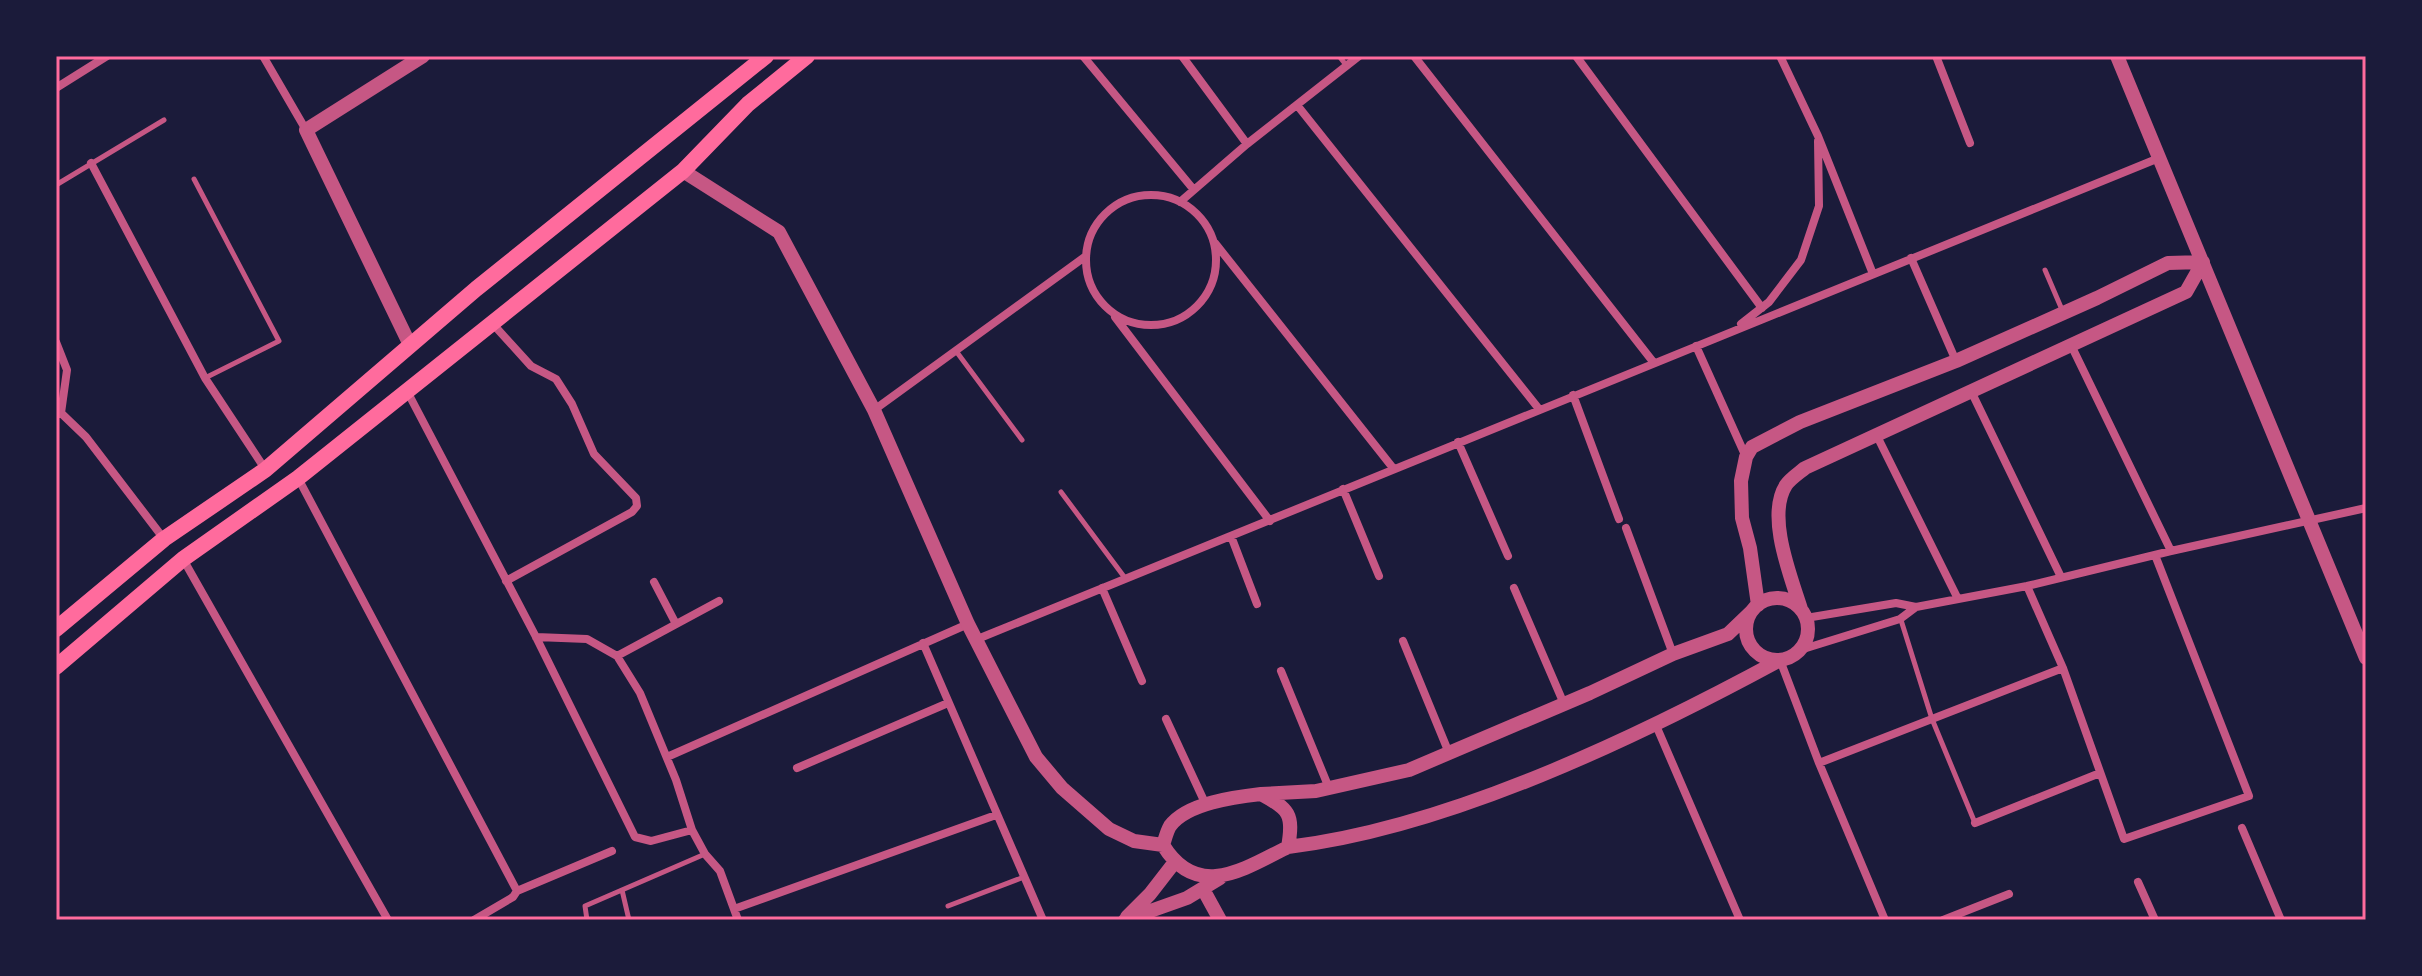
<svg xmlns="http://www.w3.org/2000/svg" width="2422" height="976" font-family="'Varela Round',sans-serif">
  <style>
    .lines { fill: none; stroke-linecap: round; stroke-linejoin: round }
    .service { stroke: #c65784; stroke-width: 5 }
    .minor { stroke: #c65784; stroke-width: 8 }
    .tertiary { stroke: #c65784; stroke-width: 14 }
    .primary { stroke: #ff6b9d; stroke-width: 16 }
    .neatline { fill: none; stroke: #ff6b9d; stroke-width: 3 }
  </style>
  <rect width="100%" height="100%" fill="#1b1b3a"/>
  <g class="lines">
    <path class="service" d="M 1339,56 L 1346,65
      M 194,179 L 279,341 L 205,378
      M 56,185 L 164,120
      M 2045,270 L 2063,312
      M 956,351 L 1022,440
      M 1061,492 L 1125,578
      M 1901,620 L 1932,719 L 1975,823
      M 622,890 L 629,920
      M 948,906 L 1024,877
      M 587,920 L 585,906 L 705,854"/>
    <path class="minor" d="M 263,56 L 306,130
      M 1083,56 L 1194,190
      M 1182,56 L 1247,144
      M 1414,56 L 1654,363
      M 1576,56 L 1762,308
      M 1780,56 L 1818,136 L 1873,274
      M 1936,56 L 1970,143
      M 56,88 L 107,56
      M 1297,105 L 1539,409
      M 91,163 L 205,378 L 265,469
      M1086 260a65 65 0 1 1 130 0a65 65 0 1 1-130 0Z
      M 1180,202 L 1247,144 L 1359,56
      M 1215,243 L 1393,468
      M 1911,258 L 1956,361
      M 1115,317 L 1270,521
      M 492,323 L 531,366 L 556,379 L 572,404 L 594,454 L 636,498 L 637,506 L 632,512 L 506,581
      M 1741,324 L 1769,302 L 1801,260 L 1819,206 L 1818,141
      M 56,342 L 67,370 L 61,413
      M 2071,345 L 2171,551
      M 1696,346 L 1746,457
      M 407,391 L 536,637 L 635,837 L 651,841 L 692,830
      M 1971,391 L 2061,577
      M 1573,395 L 1619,519
      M 874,410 L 1086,256
      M 56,415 L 61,413 L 86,437 L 164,539
      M 1876,434 L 1957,597
      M 1458,442 L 1508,556
      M 298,478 L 517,891
      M 1343,489 L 1379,576
      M 1626,528 L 1673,654
      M 1231,536 L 1257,604
      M 183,559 L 388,920
      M 654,582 L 676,624
      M 2027,586 L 2063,668 L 2124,839 L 2249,796 L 2155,555
      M 1102,588 L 1142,681
      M 1514,588 L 1564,704
      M 1806,618 L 1896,603 L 1916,607
      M 536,637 L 587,639 L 617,656 L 640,693 L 676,780 L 692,830 L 705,854 L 720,871 L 738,920
      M 975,640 L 2159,158
      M 1403,641 L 1449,753
      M 923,643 L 1043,920
      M 1800,650 L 1900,619 L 1916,607 L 2027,586 L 2171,551 L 2366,508
      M 617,656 L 719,601
      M 1780,660 L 1819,763 L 2063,668
      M 1281,671 L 1329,788
      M 1166,719 L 1206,805
      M 1655,723 L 1740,920
      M 667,757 L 968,624
      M 1819,763 L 1885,920
      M 797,768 L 948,703
      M 1975,823 L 2100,773
      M 2242,828 L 2281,920
      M 2138,882 L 2155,920
      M 734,909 L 996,815
      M 474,920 L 513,897 L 517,891 L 612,851
      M 1943,920 L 2009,894"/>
    <path class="tertiary" d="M 2117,56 L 2366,658
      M 683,171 L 779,232 L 874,410 L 968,624 L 1036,757 L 1062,788 L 1109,829 L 1134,841 L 1163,845
      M 410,345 L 306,130 L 423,56
      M1746 629a31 31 0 1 1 62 0a31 31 0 1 1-62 0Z
      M 1758,605 L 1750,548 L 1742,518 L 1741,481 L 1746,457 L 1752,447 L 1800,422 L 1956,361 L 2097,298 L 2168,263 L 2203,262
      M 1801,609 C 1791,577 1766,516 1786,485 C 1790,479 1799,473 1805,468 L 2186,292 L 2203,262
      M 1261,794 L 1316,791 L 1409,770 L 1590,693 L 1673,654 L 1728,634 L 1751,612
      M 1261,794 C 1289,809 1294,814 1288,847 C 1244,869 1197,901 1163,845 C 1165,839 1167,831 1170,826 C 1187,803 1235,797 1261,794 Z
      M 1288,847 C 1449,828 1638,737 1780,660
      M 1203,889 L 1220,920
      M 1127,917 L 1150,894 L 1174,863
      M 1125,920 L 1187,898 L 1220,878"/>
    <path class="primary" d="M 56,629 L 164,539 L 265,470 L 476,289 L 766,56
      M 56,667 L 183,559 L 298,478 L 683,171 L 748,104 L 807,56"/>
  </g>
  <rect width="2422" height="976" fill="none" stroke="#1b1b3a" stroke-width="116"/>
  <rect x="58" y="58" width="2306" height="860" class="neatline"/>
</svg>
